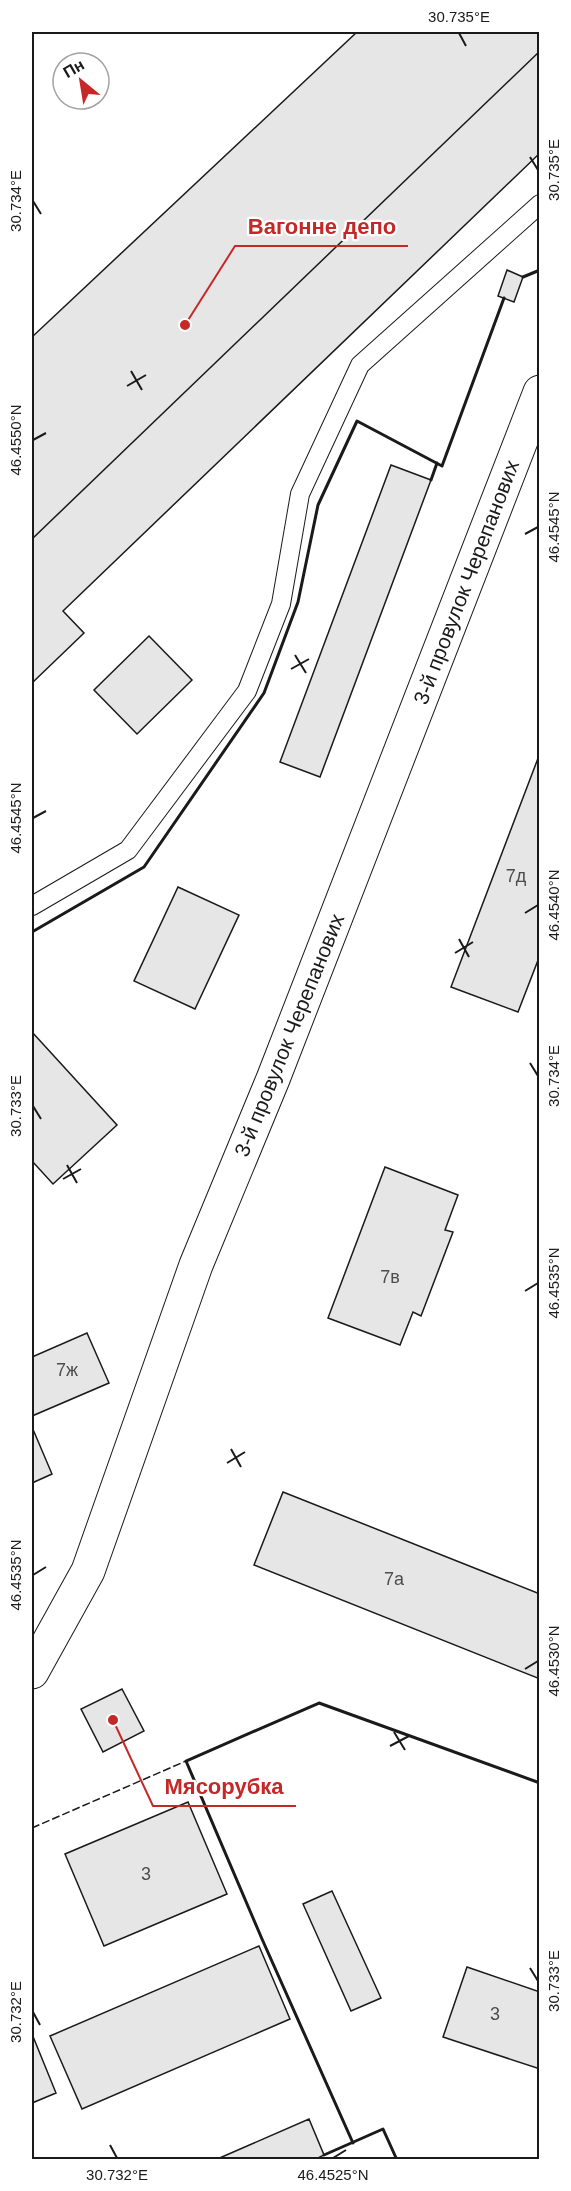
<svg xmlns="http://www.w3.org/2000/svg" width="571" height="2191" font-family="Helvetica,sans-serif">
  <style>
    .building { fill: #e6e6e6; stroke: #1a1a1a; stroke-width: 1.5 }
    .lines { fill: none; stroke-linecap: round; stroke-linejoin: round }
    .lane-casing { stroke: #1a1a1a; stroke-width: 20 }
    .street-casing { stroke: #1a1a1a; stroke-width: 35 }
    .lane { stroke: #fff; stroke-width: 18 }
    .street { stroke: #fff; stroke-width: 33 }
    .fence { stroke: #1a1a1a; stroke-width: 1.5; stroke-dasharray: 8 3; stroke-linecap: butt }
    .wall { stroke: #1a1a1a; stroke-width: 3 }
    .ticks { fill: none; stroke: #1a1a1a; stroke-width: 2 }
    .labels { text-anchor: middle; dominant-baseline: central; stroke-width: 4.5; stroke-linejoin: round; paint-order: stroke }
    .number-label { font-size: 18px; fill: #4d4d4d }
    .street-label { font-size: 21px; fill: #1a1a1a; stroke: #fff }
    .leader { fill: none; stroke: #c62828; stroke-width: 2 }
    .callout-dot { fill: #c62828; stroke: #fff; stroke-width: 2 }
    .callout-label { font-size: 22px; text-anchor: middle; font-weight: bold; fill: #c62828; stroke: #fff; stroke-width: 4.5; stroke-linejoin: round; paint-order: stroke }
    .neatline { fill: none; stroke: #1a1a1a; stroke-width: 2 }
    .ticks-label { font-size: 15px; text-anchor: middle; fill: #1a1a1a }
  </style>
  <rect width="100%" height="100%" fill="#fff"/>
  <path class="building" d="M 357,32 L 540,32 L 540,51 L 32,539 L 32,337 Z
    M 540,51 L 540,153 L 63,611 L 84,633 L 32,683 L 32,539 Z
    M 507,270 L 523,277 L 514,302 L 498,296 Z
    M 391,465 L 431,480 L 320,777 L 280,762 Z
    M 149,636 L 192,680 L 137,734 L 94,690 Z
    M 540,753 L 540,955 L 518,1012 L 451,987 Z
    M 178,887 L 239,915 L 195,1009 L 134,981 Z
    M 32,1032 L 117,1125 L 53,1184 L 32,1161 Z
    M 385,1167 L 458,1195 L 445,1230 L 453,1232 L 421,1316 L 413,1312 L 400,1345 L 328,1318 Z
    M 87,1333 L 109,1383 L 32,1416 L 32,1357 Z
    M 32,1427 L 52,1474 L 32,1483 Z
    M 283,1492 L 540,1594 L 540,1679 L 254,1565 Z
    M 122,1689 L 144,1731 L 103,1752 L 81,1709 Z
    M 188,1802 L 227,1894 L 104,1946 L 65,1854 Z
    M 332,1891 L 381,1998 L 351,2011 L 303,1904 Z
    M 259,1946 L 290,2019 L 82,2109 L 50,2036 Z
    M 467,1967 L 540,1992 L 540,2069 L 443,2037 Z
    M 32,2034 L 56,2093 L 32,2103 Z
    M 309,2119 L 324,2155 L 314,2160 L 215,2160 Z"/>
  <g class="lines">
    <g class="lane-casing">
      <path id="lane" d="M 32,906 L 128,850 L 247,691 L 281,604 L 300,494 L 360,365 L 540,204"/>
    </g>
    <g class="street-casing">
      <path id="street" d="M 32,1672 L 88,1571 L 196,1265 L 273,1079 L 540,392"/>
    </g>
    <use href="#lane" class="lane"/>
    <use href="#street" class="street"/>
    <path class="fence" d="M 32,1828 L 186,1761"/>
    <path class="wall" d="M 523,277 L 540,270
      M 431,480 L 437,463
      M 32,932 L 144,867 L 264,693 L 298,602 L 318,505 L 357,421 L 442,466 L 504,298
      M 353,2143 L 262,1939 L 186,1761 L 319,1703 L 540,1783
      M 324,2155 L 383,2129 L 397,2160"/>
  </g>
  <path class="ticks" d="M 459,33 L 466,46M 530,157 L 538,170M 33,201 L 41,214M 131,371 L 142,390M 127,386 L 146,375M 33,440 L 46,433M 525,534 L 538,527M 295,655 L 306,673M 291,669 L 309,659M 33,818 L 46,811M 525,913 L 538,905M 459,939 L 469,957M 455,953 L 473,942M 530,1063 L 538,1076M 33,1106 L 41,1119M 67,1165 L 77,1183M 63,1179 L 81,1169M 525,1291 L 538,1283M 231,1449 L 241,1467M 227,1463 L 245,1452M 33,1575 L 46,1567M 525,1669 L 538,1661M 394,1732 L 405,1750M 390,1746 L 409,1736M 530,1968 L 538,1981M 33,2012 L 40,2025M 110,2145 L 117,2158M 333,2158 L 346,2150"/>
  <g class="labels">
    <g class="number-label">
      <text x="516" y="876">7д</text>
      <text x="390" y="1277">7в</text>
      <text x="67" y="1370">7ж</text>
      <text x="394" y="1579">7а</text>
      <text x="146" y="1874">3</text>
      <text x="495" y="2014">3</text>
    </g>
    <g class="street-label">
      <text transform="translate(466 582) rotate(-69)">3-й провулок Черепанових</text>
      <text transform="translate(289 1035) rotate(-68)">3-й провулок Черепанових</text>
    </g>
  </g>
  <path class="leader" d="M185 325L235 246H408M113 1720L153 1806H296"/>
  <g class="callout-dot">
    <circle cx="185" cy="325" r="6"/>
    <circle cx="113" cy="1720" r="6"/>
  </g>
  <g class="callout-label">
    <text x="322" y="234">Вагонне депо</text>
    <text x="224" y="1794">Мясорубка</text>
  </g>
  <rect width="571" height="2191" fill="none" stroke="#ffffff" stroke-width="66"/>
  <g transform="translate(81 81) rotate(330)"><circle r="28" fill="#ffffff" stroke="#a3a3a3" stroke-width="1.5"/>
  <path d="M0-4.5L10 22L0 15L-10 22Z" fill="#c62828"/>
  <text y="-9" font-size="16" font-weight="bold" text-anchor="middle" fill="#1a1a1a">Пн</text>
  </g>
  <rect x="33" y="33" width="505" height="2125" class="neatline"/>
  <g class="ticks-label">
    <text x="459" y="22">30.735°E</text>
    <text transform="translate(554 170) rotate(-90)" y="5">30.735°E</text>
    <text transform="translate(16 201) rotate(-90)" y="5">30.734°E</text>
    <text transform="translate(16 440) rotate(-90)" y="5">46.4550°N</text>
    <text transform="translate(554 527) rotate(-90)" y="5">46.4545°N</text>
    <text transform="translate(16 818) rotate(-90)" y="5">46.4545°N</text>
    <text transform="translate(554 905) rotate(-90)" y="5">46.4540°N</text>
    <text transform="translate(554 1076) rotate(-90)" y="5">30.734°E</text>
    <text transform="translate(16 1106) rotate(-90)" y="5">30.733°E</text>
    <text transform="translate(554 1283) rotate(-90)" y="5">46.4535°N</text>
    <text transform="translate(16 1575) rotate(-90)" y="5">46.4535°N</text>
    <text transform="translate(554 1661) rotate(-90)" y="5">46.4530°N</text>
    <text transform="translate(554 1981) rotate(-90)" y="5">30.733°E</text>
    <text transform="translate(16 2012) rotate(-90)" y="5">30.732°E</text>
    <text x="117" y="2180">30.732°E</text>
    <text x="333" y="2180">46.4525°N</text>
  </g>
</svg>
